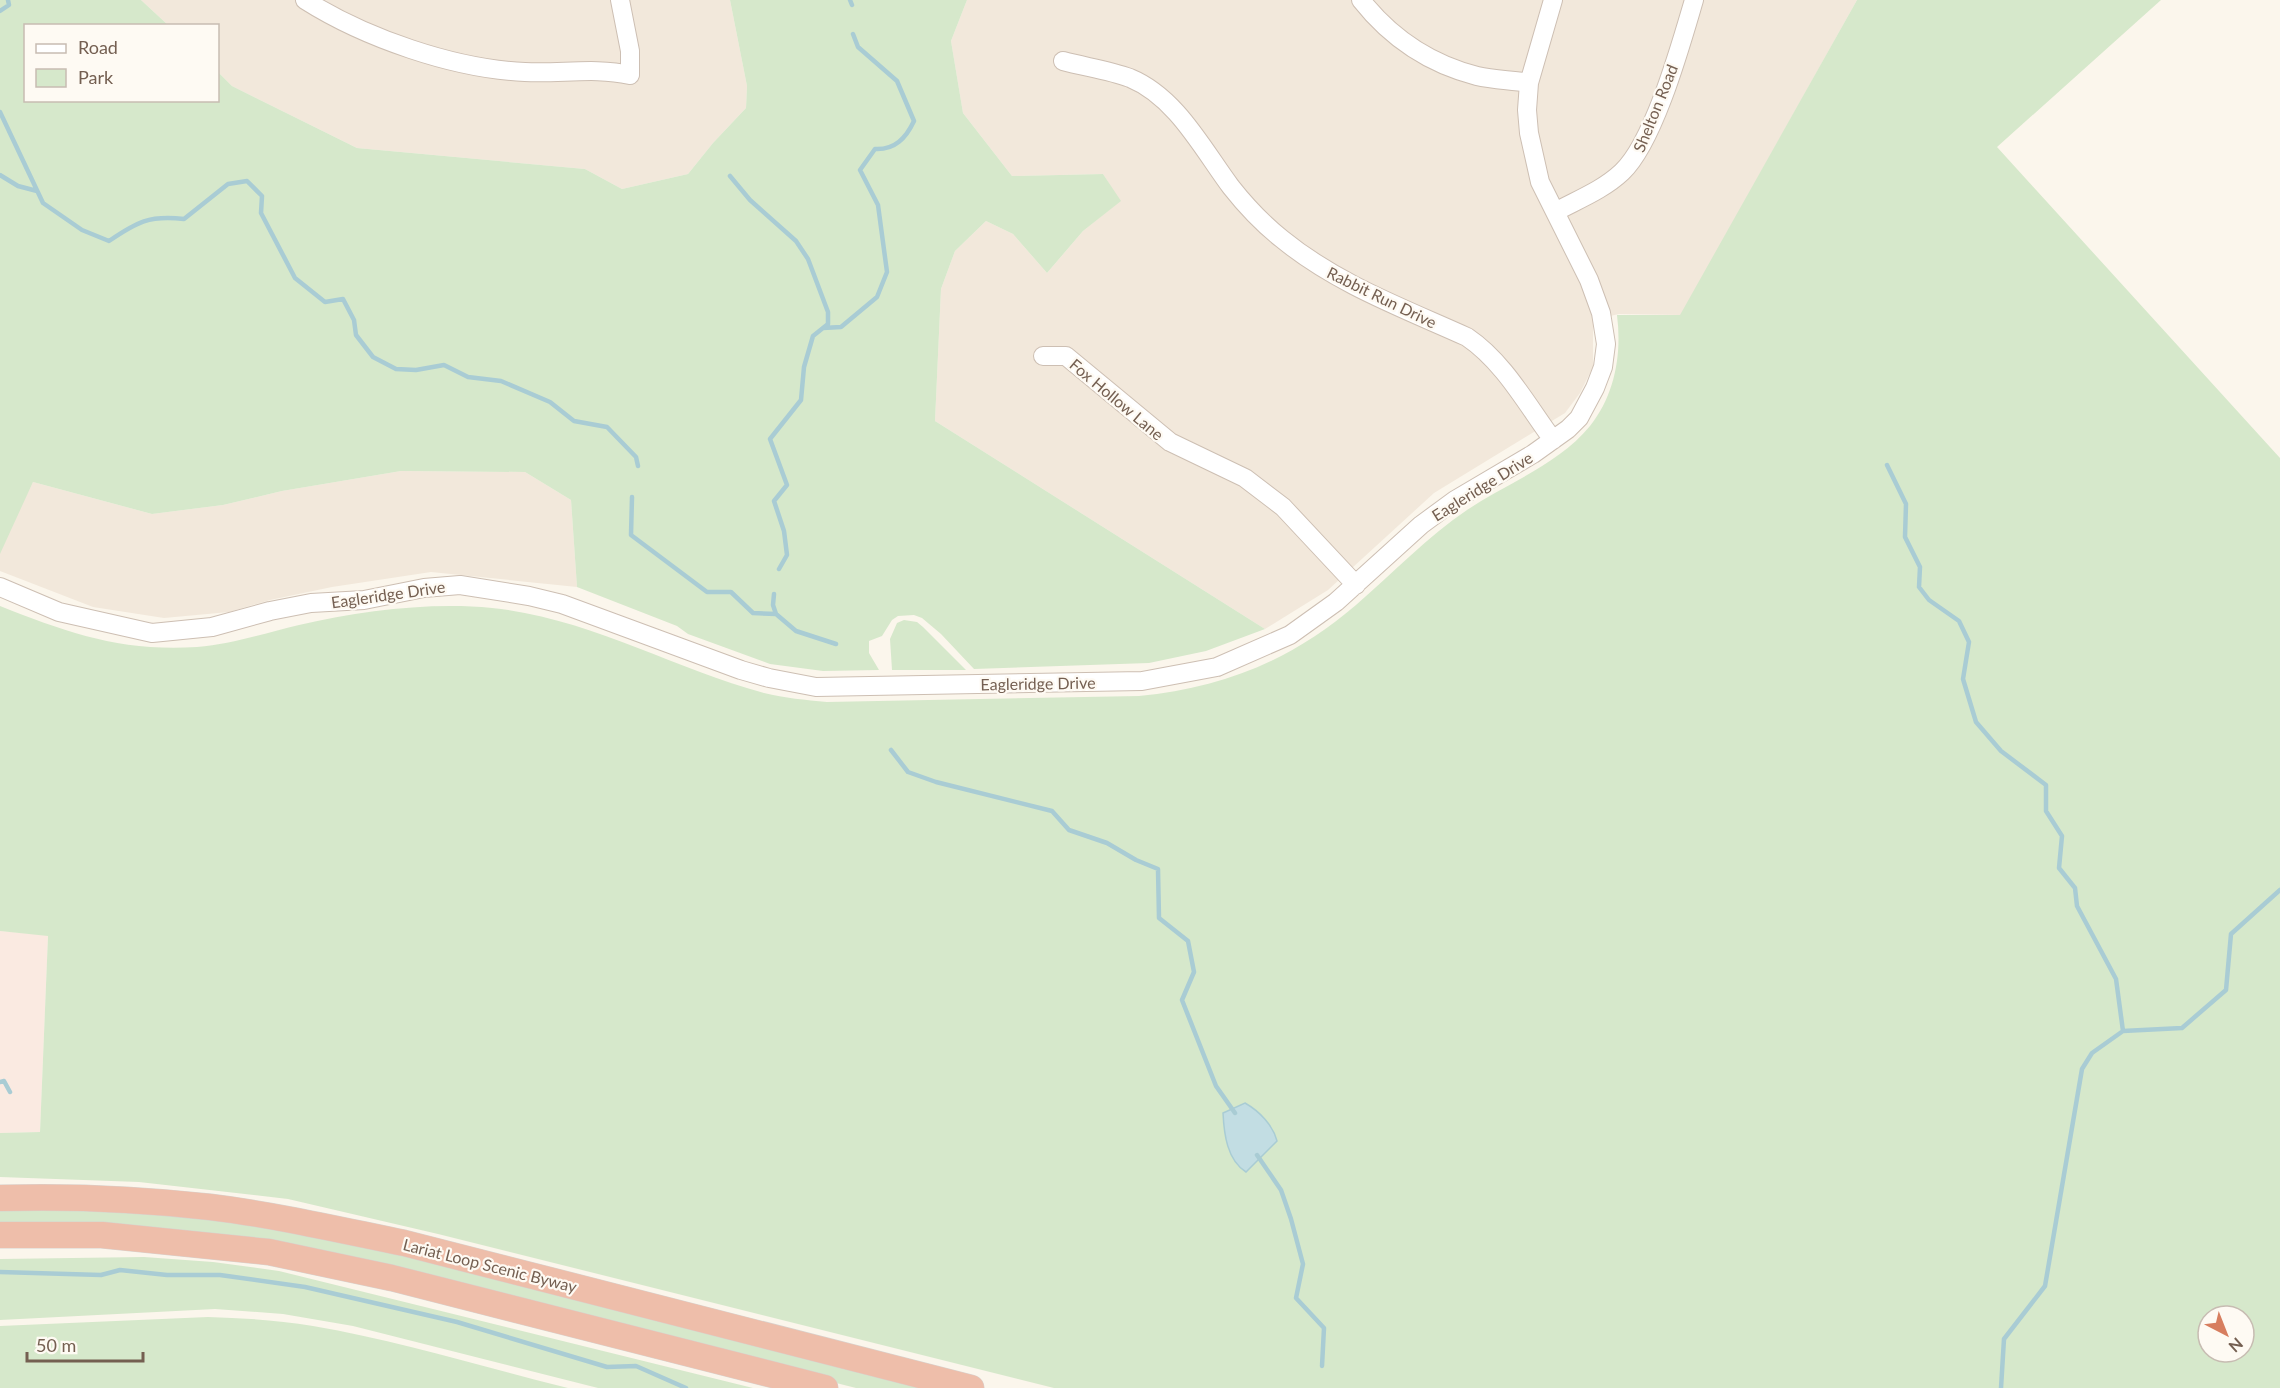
<svg xmlns="http://www.w3.org/2000/svg" width="2280" height="1388" font-family="Lato,sans-serif">
  <style>
    .residential { fill: #f2e8db }
    .commercial { fill: #faeae1 }
    .green { fill: #d6e8cb; fill-rule: evenodd }
    .water { fill: #c2dde3; stroke: #a9ccd4; stroke-width: 1.5 }
    .lines { fill: none; stroke-linecap: round; stroke-linejoin: round }
    .stream { stroke: #a9ccd4; stroke-width: 4.5 }
    .minor-casing { stroke: #cdbfb3; stroke-width: 20 }
    .highway-casing { stroke: #d8d2ce; stroke-width: 27 }
    .minor { stroke: #fff; stroke-width: 18 }
    .highway { stroke: #eebeaa; stroke-width: 26 }
    .labels { text-anchor: middle; dominant-baseline: central; stroke-width: 4.5; stroke-linejoin: round; paint-order: stroke }
    .street-label { font-size: 16px; fill: #745f51; stroke: #fefaf3 }
  </style>
  <rect width="100%" height="100%" fill="#fbf6ec"/>
  <path class="residential" d="M 141,0 L 730,0 L 747,86 L 746,108 L 713,143 L 688,174 L 622,189 L 585,169 L 357,148 L 232,86 L 218,72 L 218,26 L 168,25 Z
    M 967,0 L 1857,0 L 1681,315 L 1619,314 L 1593,320 L 1593,367 L 1580,393 L 1565,413 L 1434,493 L 1328,590 L 1265,629 L 935,421 L 941,289 L 955,251 L 986,221 L 1013,234 L 1047,273 L 1083,231 L 1120,201 L 1103,174 L 1012,176 L 963,113 L 951,41 Z
    M 401,471 L 525,472 L 571,500 L 577,587 L 431,572 L 332,587 L 270,600 L 229,612 L 164,618 L 93,607 L 0,571 L 0,547 L 33,482 L 152,514 L 223,505 L 282,491 Z"/>
  <path class="commercial" d="M 0,931 L 48,935 L 40,1132 L 0,1133 Z"/>
  <path class="green" d="M 0,0 L 141,0 L 168,25 L 26,26 L 26,100 L 218,100 L 218,72 L 232,86 L 357,148 L 585,169 L 622,189 L 688,174 L 713,143 L 746,108 L 747,86 L 730,0 L 967,0 L 951,41 L 963,113 L 1012,176 L 1103,174 L 1121,201 L 1083,231 L 1047,273 L 1013,234 L 986,221 L 955,251 L 941,289 L 935,421 L 1265,629 L 1206,651 L 1149,663 L 974,669 L 941,634 L 922,618 L 914,615 L 898,616 L 892,620 L 882,636 L 869,641 L 869,653 L 879,670 L 823,671 L 770,664 L 688,634 L 677,626 L 577,587 L 571,500 L 525,472 L 401,471 L 282,491 L 223,505 L 152,514 L 33,482 L 0,554 Z
    M 1857,0 L 2161,0 L 1997,147 L 2280,458 L 2280,1388 L 1054,1388 L 438,1234 L 288,1199 L 139,1182 L 0,1177 L 0,1133 L 40,1132 L 48,936 L 0,931 L 0,606 C 68,633 122,652 197,647 C 233,644 265,633 299,625 C 361,611 429,602 492,608 C 589,618 672,668 764,693 C 785,698 805,700 827,702 L 1139,696 C 1223,688 1292,660 1356,605 C 1393,573 1427,537 1467,510 C 1507,483 1558,465 1590,426 C 1615,395 1622,354 1617,315 L 1680,315 ZM 2208,1316 L 2244,1316 L 2244,1352 L 2208,1352 Z
    M 904,620 L 917,622 L 923,627 L 966,670 L 892,670 L 890,639 L 897,623 Z
    M 62,1205 L 179,1211 L 341,1238 L 939,1388 L 856,1388 L 480,1293 L 0,1227 L 0,1211 Z
    M 144,1257 L 213,1262 L 279,1271 L 753,1388 L 598,1388 L 353,1326 L 283,1314 L 215,1309 L 0,1320 L 0,1259 Z
    M 208,1317 C 243,1318 278,1320 313,1326 C 399,1341 484,1367 568,1388 L 0,1388 L 0,1326 Z"/>
  <path class="water" d="M 1245,1103 C 1259,1111 1273,1125 1277,1141 L 1246,1172 C 1227,1160 1224,1134 1223,1113 Z"/>
  <g class="lines">
    <path class="stream" d="M 850,0 L 852,5
      M 0,11 L 9,5 L 8,0
      M 0,112 L 43,203 L 82,230 L 109,241 C 137,222 149,215 184,219 L 228,184 L 247,181 L 262,196 L 261,213 L 295,278 L 325,302 L 343,299 L 354,320 L 356,335 L 373,357 L 396,369 L 416,370 L 444,365 L 468,377 L 501,381 L 550,402 L 574,421 L 607,427 L 636,457 L 638,466
      M 0,175 L 18,186 L 37,191
      M 730,176 L 750,200 L 796,241 L 808,259 L 828,312 L 828,324 L 813,336 L 804,367 L 801,400 L 770,439 L 787,485 L 774,501 L 784,531 L 787,555 L 779,569
      M 823,328 L 841,327 L 877,297 L 887,272 L 878,205 L 860,170 L 875,149 C 895,150 906,138 914,121 L 897,81 L 858,47 L 853,34
      M 1887,465 L 1906,504 L 1905,537 L 1920,567 L 1919,587 L 1929,600 L 1959,621 L 1969,642 L 1963,679 L 1976,722 L 2001,751 L 2046,785 L 2046,811 L 2062,836 L 2059,868 L 2075,888 L 2077,906 L 2116,979 L 2123,1031 L 2092,1053 L 2082,1069 L 2045,1286 L 2004,1339 L 2001,1388
      M 632,497 L 631,535 L 707,592 L 731,592 L 753,613 L 776,614 L 796,631 L 836,644
      M 774,594 L 773,605 L 776,614
      M 891,750 L 908,772 L 936,782 L 1052,811 L 1069,830 L 1107,843 L 1136,860 L 1158,869 L 1159,918 L 1188,941 L 1194,972 L 1182,1000 L 1216,1086 L 1235,1113
      M 2123,1031 L 2182,1028 L 2226,990 L 2231,934 L 2280,890
      M 0,1082 L 4,1081 L 10,1092
      M 1257,1155 L 1281,1190 L 1291,1219 L 1303,1264 L 1296,1298 L 1324,1328 L 1322,1366
      M 0,1272 L 101,1275 L 120,1270 L 167,1275 L 220,1275 L 305,1287 L 457,1322 L 607,1367 L 636,1366 L 686,1388"/>
    <g class="minor-casing">
      <path id="minor" d="M 305,0 C 365,38 454,69 525,72 C 560,74 596,67 630,75 L 630,51 L 620,0
        M 1361,0 C 1391,38 1430,64 1477,76 C 1494,80 1512,80 1529,83
        M 1063,61 C 1085,67 1109,70 1130,78 C 1176,97 1202,148 1231,187 C 1246,206 1263,224 1282,239 C 1337,284 1403,308 1467,337 C 1504,362 1527,405 1553,440
        M 1555,212 C 1577,200 1603,190 1622,172 C 1654,142 1681,44 1694,0
        M 1043,356 L 1066,356 L 1170,442 L 1245,478 L 1283,507 L 1356,585
        M 0,587 L 59,612 L 152,633 L 212,627 L 270,611 L 311,603 L 364,600 L 424,588 L 460,585 L 529,596 L 562,604 L 741,670 L 769,678 L 816,687 L 1142,681 L 1217,667 L 1290,635 L 1336,602 L 1421,525 L 1455,500 L 1533,454 L 1568,429 L 1579,418 L 1595,388 L 1603,367 L 1606,344 L 1601,313 L 1589,280 L 1540,182 L 1529,133 L 1527,110 L 1529,83 L 1553,0"/>
    </g>
    <g class="highway-casing">
      <path id="highway" d="M 0,1198 C 71,1196 140,1199 210,1207 C 276,1215 340,1230 404,1243 L 971,1388
        M 0,1235 L 102,1235 L 269,1252 L 392,1278 L 825,1388"/>
    </g>
    <use href="#minor" class="minor"/>
    <use href="#highway" class="highway"/>
  </g>
  <g class="labels">
    <g class="street-label">
      <text transform="translate(1655 108) rotate(-68)">Shelton Road</text>
      <text transform="translate(1382 297) rotate(26)">Rabbit Run Drive</text>
      <text transform="translate(1117 399) rotate(40)">Fox Hollow Lane</text>
      <text transform="translate(1482 486) rotate(-32)">Eagleridge Drive</text>
      <text transform="translate(388 594) rotate(-8)">Eagleridge Drive</text>
      <text transform="translate(1038 683) rotate(-1)">Eagleridge Drive</text>
      <text transform="translate(490 1265) rotate(14)">Lariat Loop Scenic Byway</text>
    </g>
  </g>
  <rect x="24" y="24" width="195" height="78" fill="#fefaf3" stroke="#c7bcb2" stroke-width="1.5"/>
  <rect x="36" y="44" width="30" height="9" fill="#ffffff" stroke="#c7bcb2" stroke-width="1.5"/>
  <text x="78" y="54" font-size="18" fill="#745f51">Road</text>
  <rect x="36" y="69" width="30" height="18" fill="#d6e8cb" stroke="#c7bcb2" stroke-width="1.5"/>
  <text x="78" y="84" font-size="18" fill="#745f51">Park</text>
  <g transform="translate(2226 1334) rotate(138)"><circle r="28" fill="#fefaf3" stroke="#c7bcb2" stroke-width="1.5"/>
  <path d="M0-4.5L10 22L0 15L-10 22Z" fill="#d77e5f"/>
  <text y="-9" font-size="16" font-weight="bold" text-anchor="middle" fill="#745f51">N</text>
  </g>
  <path d="M27 1352v9h116v-9" fill="none" stroke="#745f51" stroke-width="3"/>
  <text x="36" y="1352" font-size="18" fill="#745f51" stroke="#fefaf3" stroke-width="4.5" paint-order="stroke">50 m</text>
</svg>
